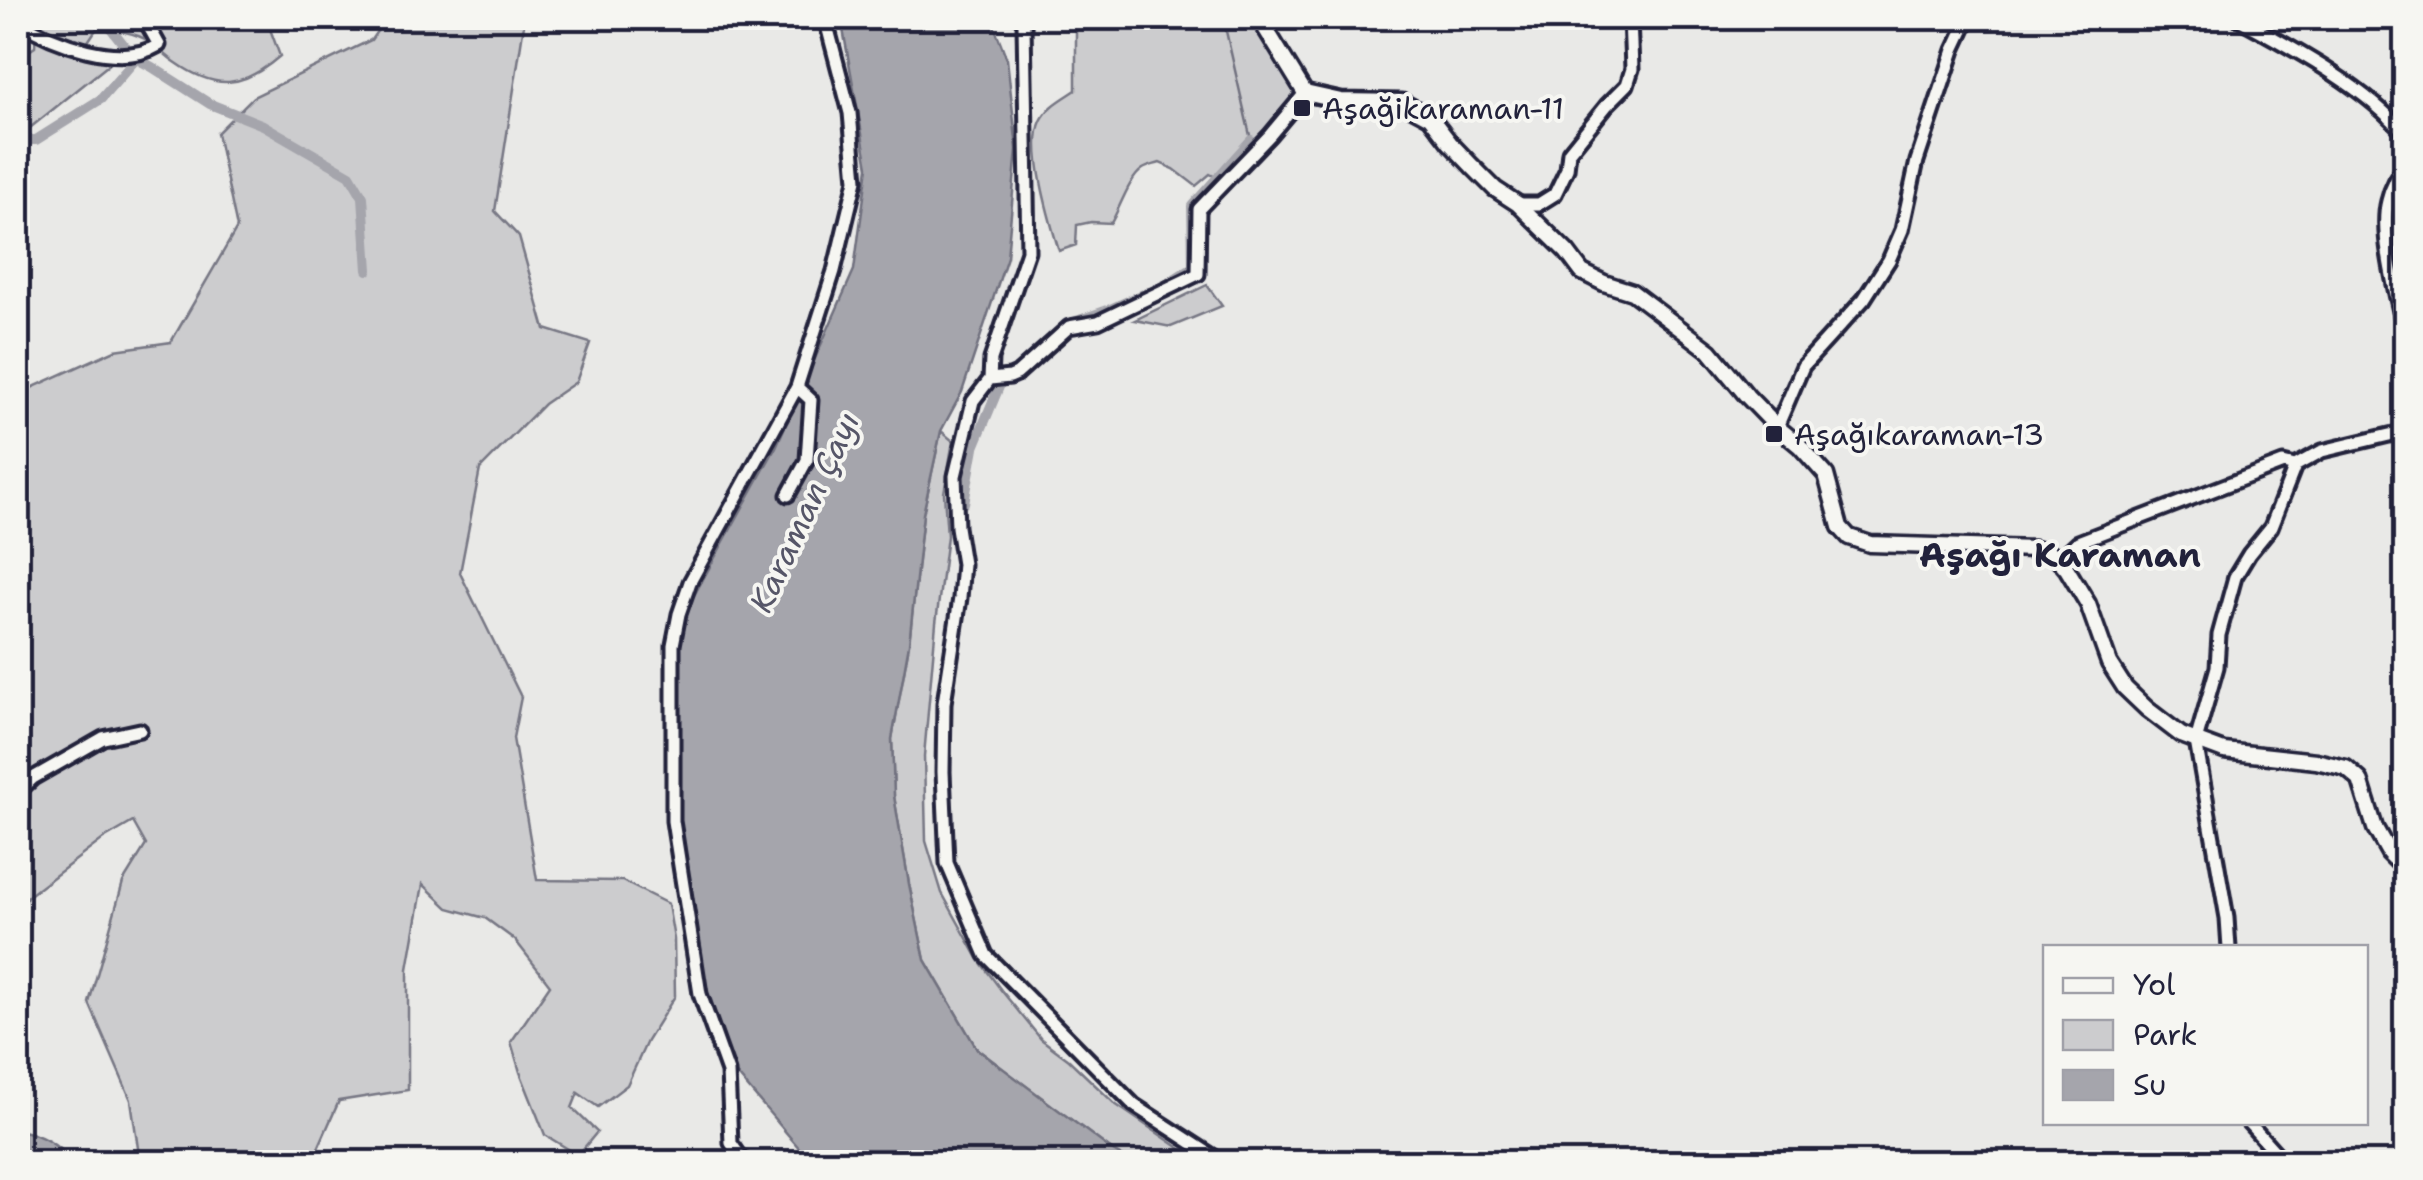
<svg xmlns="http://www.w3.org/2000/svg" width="2423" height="1180" font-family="'Shantell Sans',sans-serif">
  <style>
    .green { fill: #ccccce; stroke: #777784; stroke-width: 2.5 }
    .water { fill: #a5a5ac; stroke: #71717f; stroke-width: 2.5 }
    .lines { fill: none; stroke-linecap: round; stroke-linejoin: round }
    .stream { stroke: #71717f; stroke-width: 2.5 }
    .canal { stroke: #a5a5ac; stroke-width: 10 }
    .minor-casing { stroke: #22223b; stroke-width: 19 }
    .tertiary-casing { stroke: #22223b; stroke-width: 21 }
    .minor { stroke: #f6f6f2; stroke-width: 11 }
    .tertiary { stroke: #f6f6f2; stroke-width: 14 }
    .poi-dot { fill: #22223b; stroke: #f6f6f2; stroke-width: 4 }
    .labels { text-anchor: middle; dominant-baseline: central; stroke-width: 8; stroke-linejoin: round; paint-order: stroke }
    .poi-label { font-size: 30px; fill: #22223b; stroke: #f6f6f2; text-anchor: start }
    .water-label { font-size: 32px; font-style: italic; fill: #565668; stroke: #f6f6f2 }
    .quarter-label { font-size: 35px; font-weight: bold; fill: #22223b; stroke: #f6f6f2 }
  </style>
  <rect width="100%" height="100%" fill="#e9e9e7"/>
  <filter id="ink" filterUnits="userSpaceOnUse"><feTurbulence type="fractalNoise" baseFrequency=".01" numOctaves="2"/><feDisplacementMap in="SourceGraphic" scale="20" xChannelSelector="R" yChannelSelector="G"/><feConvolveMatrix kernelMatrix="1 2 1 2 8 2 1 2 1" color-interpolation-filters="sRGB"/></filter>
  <g filter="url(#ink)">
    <path class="green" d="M 34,18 L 266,18 L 280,56 C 243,88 216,91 175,62 C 166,56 159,48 150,42 C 135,32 116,30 97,28 L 87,43 L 112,62 L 31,127 L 18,105 L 18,58 L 35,47 L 36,22 Z
      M 386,18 L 525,18 L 495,211 L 519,237 L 545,329 L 590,343 L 576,382 L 544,404 L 480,469 L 460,573 L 521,697 L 513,738 L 537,880 L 622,881 L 668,904 L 674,939 L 675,996 L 647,1041 L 627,1085 L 598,1107 L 578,1093 L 572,1108 L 597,1132 L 578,1155 L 545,1135 L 520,1072 L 511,1042 L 550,985 L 515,940 L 485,918 L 448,908 L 423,884 L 408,969 L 408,1090 L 339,1101 L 312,1162 L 140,1162 L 131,1100 L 89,1003 L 123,882 L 146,845 L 133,822 L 102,840 L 27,897 L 18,928 L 18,394 L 115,350 L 171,342 L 237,228 L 217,133 L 253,97 L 371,40 Z
      M 1076,18 L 1249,18 L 1296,94 L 1221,180 L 1210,174 L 1196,186 L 1174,169 L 1160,163 C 1154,165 1148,166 1143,169 C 1129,178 1120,208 1111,223 L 1091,222 L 1077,225 L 1076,245 L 1059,251 C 1050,221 1028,149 1041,121 C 1048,106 1063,99 1076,90 Z
      M 1207,285 L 1222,306 L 1171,327 L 1135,320 Z
      M 941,431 L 953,441 L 944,493 L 947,536 L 936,623 L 924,756 L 926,841 L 942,893 L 979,960 L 1001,990 L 1041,1039 L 1069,1060 L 1115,1104 L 1200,1162 L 1132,1162 L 1113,1151 L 977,1049 L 925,960 L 909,884 L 894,796 L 892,739 L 909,644 L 923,514 Z"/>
    <path class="water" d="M 841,18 L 991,18 L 1007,59 L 1017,149 L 1007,257 L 962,392 L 941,431 L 923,514 L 909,644 L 892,739 L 894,796 L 909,884 L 925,960 L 977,1049 L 1113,1151 L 1132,1162 L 811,1162 L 734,1071 L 693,962 L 666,739 L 681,619 L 776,447 L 854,270 L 868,167 Z
      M 18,1130 C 44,1135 55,1144 74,1162 L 18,1162 Z"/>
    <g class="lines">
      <path class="stream" d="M 1223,18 L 1251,140"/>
      <path class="canal" d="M 103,18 L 127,49
        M 135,58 L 152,67 L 210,104 L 263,125 L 350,175 L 363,197 L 368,270
        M 18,140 L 36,140 L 101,99 L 136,59
        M 1168,283 L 1193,267 L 1192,206 L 1251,140
        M 1071,323 L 1108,310 L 1148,292
        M 964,503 L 974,447 L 1001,382"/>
      <g class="minor-casing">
        <path id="minor" d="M 2237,18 C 2292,48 2365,86 2406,135
          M 18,21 C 53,43 119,69 159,45 L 144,18
          M 2406,164 C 2398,176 2391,187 2388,201 C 2379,235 2398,301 2406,337
          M 1518,204 L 1539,204 L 1555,194 L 1567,169 L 1569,152 L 1607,105 L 1627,85 L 1632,69 L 1630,18
          M 990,379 L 991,359 L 1028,251 L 1024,24 L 1021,18
          M 1777,427 L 1803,366 L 1864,299 L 1889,260 L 1902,230 L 1917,161 L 1954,50 L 1969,18
          M 788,495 L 807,460 L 811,400 L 797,387
          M 2059,560 L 2078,542 L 2283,463 L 2295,466
          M 18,792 L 33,778 L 103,738 L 140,730
          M 2229,948 L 2227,918 L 2196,741 L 2217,667 L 2219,635 L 2235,577 L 2249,554 L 2271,527 L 2295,466 L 2322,451 L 2406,431
          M 2248,1122 L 2284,1162
          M 744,1162 L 731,1143 L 728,1072 L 700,994 L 673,821 L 673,645 L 679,614 L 690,582 L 797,387 L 834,271 L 856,180 L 850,113 L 825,18
          M 1222,1162 L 1134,1105 L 986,955 L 947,863 L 943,772 L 944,703 L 960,598 L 963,564 L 957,527 L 955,476 L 973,401 L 990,379 L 1010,377 L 1017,374 L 1069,327 L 1098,322 L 1198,274 L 1199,209 L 1270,135 L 1305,93"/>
      </g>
      <g class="tertiary-casing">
        <path id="tertiary" d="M 1259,18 L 1305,93 L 1341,101 L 1402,102 L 1430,117 L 1450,143 L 1472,166 L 1495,189 L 1518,204 L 1567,252 L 1582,272 L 1604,283 L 1632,292 L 1710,351 L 1747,396 L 1777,427 L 1800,446 L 1826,475 L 1840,527 L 1849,537 L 1870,544 L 2035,549 L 2055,555 L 2067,569 L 2088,604 L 2109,663 L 2125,688 L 2147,709 L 2181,735 L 2224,751 L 2316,761 L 2346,768 L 2360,780 L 2375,828 L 2389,853 L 2406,870"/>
      </g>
      <use href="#minor" class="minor"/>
      <use href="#tertiary" class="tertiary"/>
    </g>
  </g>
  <g class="poi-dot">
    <rect x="1292" y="98" width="20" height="20" rx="5"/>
    <rect x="1764" y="424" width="20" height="20" rx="5"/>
  </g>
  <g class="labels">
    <g class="poi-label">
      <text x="1322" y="108">Aşağikaraman-11</text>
      <text x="1794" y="434">Aşağıkaraman-13</text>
    </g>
    <g class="water-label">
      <text transform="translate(804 512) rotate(-65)">Karaman Çayı</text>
    </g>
    <g class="quarter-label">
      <text x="2060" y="554">Aşağı Karaman</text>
    </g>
  </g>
  <rect width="2423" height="1180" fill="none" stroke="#f6f6f2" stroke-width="60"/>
  <rect x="30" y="30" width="2363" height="1120" fill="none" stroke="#22223b" stroke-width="4" filter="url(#ink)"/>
  <rect x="2043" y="945" width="325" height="180" fill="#f6f6f2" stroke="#a1a1a9" stroke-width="2.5"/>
  <rect x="2063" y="978" width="50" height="15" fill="#f6f6f2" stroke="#a1a1a9" stroke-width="2.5"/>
  <text x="2133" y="995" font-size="30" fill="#22223b">Yol</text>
  <rect x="2063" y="1020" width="50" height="30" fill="#ccccce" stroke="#a1a1a9" stroke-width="2.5"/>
  <text x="2133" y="1045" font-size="30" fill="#22223b">Park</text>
  <rect x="2063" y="1070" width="50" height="30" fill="#a5a5ac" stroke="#a1a1a9" stroke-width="2.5"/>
  <text x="2133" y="1095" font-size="30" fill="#22223b">Su</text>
</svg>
